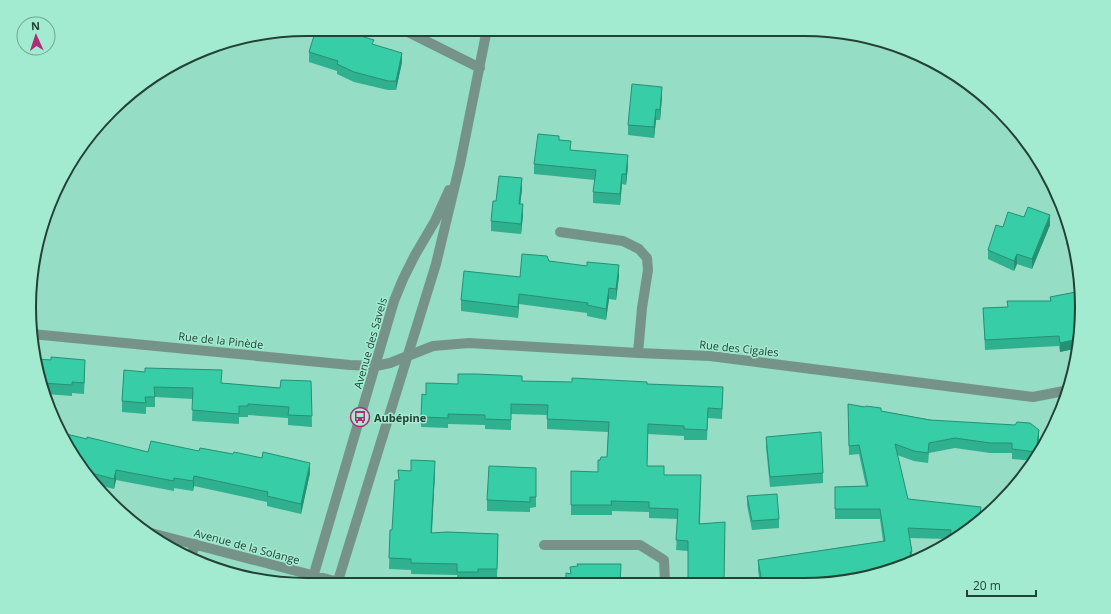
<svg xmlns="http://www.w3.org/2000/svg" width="1111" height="614" font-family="'Open Sans',sans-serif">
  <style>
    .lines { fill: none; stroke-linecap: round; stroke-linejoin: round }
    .minor { stroke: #769389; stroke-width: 10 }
    .wall { fill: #2fb08f }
    .shaded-wall { fill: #269074 }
    .building { fill: #37cda6; stroke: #269074 }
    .labels { text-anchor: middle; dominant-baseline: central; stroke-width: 3; stroke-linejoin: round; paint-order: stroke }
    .street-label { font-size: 11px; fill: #244138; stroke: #a2ebd1 }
    .poi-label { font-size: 11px; font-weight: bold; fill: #244138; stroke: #a2ebd1; text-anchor: start }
    .rim { fill: none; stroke: #244138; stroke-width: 2 }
  </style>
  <rect width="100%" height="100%" fill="#95ddc5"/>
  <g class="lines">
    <path class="minor" d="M 402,29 L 480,68
      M 560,232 L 623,241 L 639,249 L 647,258 L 648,270 L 642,308 L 638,353
      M 1071,243 L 1074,244
      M 32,334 L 350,365 L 376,366 L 390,363 L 433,346 L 469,343 L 638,353 L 710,356 L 1033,397 L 1069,390
      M 151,533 L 346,584
      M 544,545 L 640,545 L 664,560 L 665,583
      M 191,557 L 195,544
      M 311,584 L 394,301 L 403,279 L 415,255 L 435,221 L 449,190
      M 337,584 L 436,264 L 460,164 L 487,29"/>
  </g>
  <path class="wall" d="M 350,29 L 350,32 L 374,45 L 402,62 L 396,90 L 388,90 L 354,82 L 337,74 L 337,71 L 309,62 L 309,52 Z
    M 662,97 L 660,120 L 656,120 L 654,138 L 628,135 L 628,125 Z
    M 1015,127 L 1024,138 L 1027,141 L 1018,143 Z
    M 559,140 L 571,150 L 628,166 L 626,185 L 622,184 L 620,205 L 593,203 L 593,192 L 595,180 L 534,174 L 534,164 Z
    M 522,189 L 520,204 L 523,215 L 521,234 L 491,231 L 491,221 L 496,201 Z
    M 1050,225 L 1032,269 L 1017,264 L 1014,271 L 988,259 L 988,250 L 1003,227 Z
    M 549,261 L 619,276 L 616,300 L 609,299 L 606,320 L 587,316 L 587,313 L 519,304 L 518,318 L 461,311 L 461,300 L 520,277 Z
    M 1081,291 L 1080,337 L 1078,337 L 1078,348 L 1060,352 L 1059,346 L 985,350 L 983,308 L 1007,307 L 1050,301 L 1050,297 Z
    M 38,361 L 85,370 L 84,394 L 72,393 L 72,396 L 46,394 Z
    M 124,370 L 222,383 L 280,388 L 311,381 L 312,427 L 288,425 L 288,418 L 248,415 L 248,417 L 239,417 L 239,424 L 192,421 L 193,399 L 155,397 L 155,407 L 146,407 L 146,414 L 122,412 L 122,401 Z
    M 522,381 L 647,384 L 723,387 L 722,419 L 708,418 L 707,440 L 684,440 L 684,436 L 648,434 L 647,466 L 664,475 L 701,485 L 700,524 L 688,551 L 676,550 L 678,519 L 649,518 L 649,512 L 612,511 L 612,515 L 571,515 L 571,471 L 598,472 L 600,460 L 607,457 L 608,432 L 547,429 L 547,415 L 511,414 L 511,430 L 485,429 L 485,425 L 448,424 L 448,428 L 421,427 L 421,417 L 426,395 L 458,384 Z
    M 848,404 L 881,411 L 1039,439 L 1037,457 L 1034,461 L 1012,459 L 1012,453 L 990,453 L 955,448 L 929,453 L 928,463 L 914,461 L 897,455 L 908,499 L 981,516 L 980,519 L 959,538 L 950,539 L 910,538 L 912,552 L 912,563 L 910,564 L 840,583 L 760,583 L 758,570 L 758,560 L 883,541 L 880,519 L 835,519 L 835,487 L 866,486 L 859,454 L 849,455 Z
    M 62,433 L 87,439 L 148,452 L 199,451 L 310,473 L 301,514 L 267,506 L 267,502 L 194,486 L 193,491 L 174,488 L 174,491 L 116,480 L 114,489 L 94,484 Z
    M 766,437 L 823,473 L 823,483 L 770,487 L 766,447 Z
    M 536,468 L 536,507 L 530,508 L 530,512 L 487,511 L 487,500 Z
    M 435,472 L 432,533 L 498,534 L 497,579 L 478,579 L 478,583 L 457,583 L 457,575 L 411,574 L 411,570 L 389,569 L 390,530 L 392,530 L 398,480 Z
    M 747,496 L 779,519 L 779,528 L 752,530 L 747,505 Z"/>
  <path class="shaded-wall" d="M 402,53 L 402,62 L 396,90 L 396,81 Z
    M 662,87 L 662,97 L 660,120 L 660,110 Z
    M 656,109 L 656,120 L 654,138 L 654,127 Z
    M 1018,131 L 1024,138 L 1027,141 L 1018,143 Z
    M 628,155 L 628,166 L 626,185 L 626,174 Z
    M 622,174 L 622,184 L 620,205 L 620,194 Z
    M 522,178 L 522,189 L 519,215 L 519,204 Z
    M 523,204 L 523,215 L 521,234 L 521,224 Z
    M 1050,215 L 1050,225 L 1032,269 L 1032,259 Z
    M 43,225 L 43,231 L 36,257 L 38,241 L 41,230 Z
    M 1017,254 L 1017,264 L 1014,271 L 1014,261 Z
    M 619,265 L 619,276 L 616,300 L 616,289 Z
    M 609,288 L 609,299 L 606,320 L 606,309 Z
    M 519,294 L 519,304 L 518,318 L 518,307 Z
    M 1080,327 L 1080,337 L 1075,338 L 1075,328 Z
    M 1078,339 L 1078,348 L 1060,352 L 1060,343 Z
    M 1039,430 L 1039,439 L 1036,458 L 1036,452 Z
    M 435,461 L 435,472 L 431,544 L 431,533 Z
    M 310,463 L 310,473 L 301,514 L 301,504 Z
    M 116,470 L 116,480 L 114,489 L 114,479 Z
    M 194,476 L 194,486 L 193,491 L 193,481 Z
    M 981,507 L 980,519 L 979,520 Z"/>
  <path class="building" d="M 316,29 L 348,29 L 348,32 L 374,40 L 372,44 L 402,53 L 396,81 L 388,81 L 354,72 L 337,64 L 338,61 L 309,52 Z
    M 632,84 L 662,87 L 660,110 L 656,109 L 654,127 L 628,125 Z
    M 538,134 L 559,136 L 559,140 L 571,141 L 570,150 L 628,155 L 626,174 L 622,174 L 620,194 L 593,192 L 596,170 L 534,164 Z
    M 499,176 L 522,178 L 519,204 L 523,204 L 521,224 L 491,221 L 493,201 L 496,201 Z
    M 1028,207 L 1050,215 L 1032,259 L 1017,254 L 1014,261 L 988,250 L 996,225 L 1003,227 L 1008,212 L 1024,217 Z
    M 522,254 L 547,256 L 549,261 L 587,266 L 587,262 L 619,265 L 616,289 L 609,288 L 606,309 L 587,305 L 588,303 L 519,294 L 518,307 L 461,300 L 464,271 L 520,277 Z
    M 1081,291 L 1080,327 L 1075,328 L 1078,339 L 1060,343 L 1059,336 L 985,340 L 983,308 L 1008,307 L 1007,301 L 1051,301 L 1050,297 Z
    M 51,357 L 85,360 L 84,383 L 72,382 L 72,385 L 43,383 L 38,359 L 51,360 Z
    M 145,368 L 222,370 L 221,383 L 280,388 L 281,380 L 311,381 L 312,416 L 288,415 L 289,407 L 248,404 L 248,406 L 239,406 L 239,414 L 192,410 L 193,388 L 154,387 L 155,397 L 145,397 L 146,403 L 122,401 L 124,370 L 145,372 Z
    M 458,374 L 476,374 L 522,376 L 522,381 L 572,382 L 572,378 L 647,382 L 647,384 L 723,387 L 722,409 L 708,408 L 707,430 L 684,429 L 684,426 L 648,424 L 647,466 L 664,466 L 664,475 L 701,475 L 699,524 L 725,522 L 724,583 L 688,583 L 688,541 L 676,540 L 678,509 L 649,508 L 649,502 L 611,501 L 612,505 L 571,505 L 571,471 L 598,472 L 598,460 L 600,460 L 601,457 L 607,457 L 609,422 L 547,419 L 548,405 L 511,404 L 511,420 L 485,419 L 485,415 L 448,414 L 448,418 L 421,417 L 422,394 L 426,395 L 426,383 L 458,384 Z
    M 848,404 L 865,407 L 866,406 L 881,408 L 881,411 L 930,420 L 1015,425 L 1017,422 L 1030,423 L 1039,430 L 1036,452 L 1012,449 L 1012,443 L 990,443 L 955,438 L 929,443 L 928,453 L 914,451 L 895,444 L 908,499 L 981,507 L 979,520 L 959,538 L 949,543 L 951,530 L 908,528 L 912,552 L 910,552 L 912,563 L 910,564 L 895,568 L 866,571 L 866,576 L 850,579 L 850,580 L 840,583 L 831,583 L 831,582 L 826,583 L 815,583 L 814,581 L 802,583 L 762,583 L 758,560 L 885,541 L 880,509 L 835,509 L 835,487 L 868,486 L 859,445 L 849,446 Z
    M 821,432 L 823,473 L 770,477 L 766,437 Z
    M 62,433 L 87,439 L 87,437 L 148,452 L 151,441 L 199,451 L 200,448 L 233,454 L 234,452 L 262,458 L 263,452 L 310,463 L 301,504 L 267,496 L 268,492 L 194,476 L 193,481 L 174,478 L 174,481 L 116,470 L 114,479 L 87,472 Z
    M 411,460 L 435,461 L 431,533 L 447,532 L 498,534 L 497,569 L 478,569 L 478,572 L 457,572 L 457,564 L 411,563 L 411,559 L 389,558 L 390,530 L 392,530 L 395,480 L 399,480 L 398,470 L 411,471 Z
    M 489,466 L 536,468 L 536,497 L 530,497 L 530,502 L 487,500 Z
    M 777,494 L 779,519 L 752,521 L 747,496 Z
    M 577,564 L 621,564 L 620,583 L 566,584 L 566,573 L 571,574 L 570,567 L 578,566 Z"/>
  <defs>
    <g id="bus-ring" transform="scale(1)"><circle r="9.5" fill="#a2ebd1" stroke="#af2d76" stroke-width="1.5"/><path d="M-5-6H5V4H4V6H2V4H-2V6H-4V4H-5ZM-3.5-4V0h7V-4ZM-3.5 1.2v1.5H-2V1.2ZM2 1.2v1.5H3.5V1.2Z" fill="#af2d76"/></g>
  </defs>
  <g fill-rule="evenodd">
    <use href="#bus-ring" x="360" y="417"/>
  </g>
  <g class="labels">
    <g class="street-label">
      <text transform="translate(221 340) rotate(6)">Rue de la Pinède</text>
      <text transform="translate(370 343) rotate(-74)">Avenue des Savels</text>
      <text transform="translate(739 348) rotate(6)">Rue des Cigales</text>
      <text transform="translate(247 546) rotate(15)">Avenue de la Solange</text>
    </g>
    <g class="poi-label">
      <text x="374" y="417">Aubépine</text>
    </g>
  </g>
  <path d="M0 0H1111V614H0ZM307 36H804A271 271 0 0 1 1075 307V307A271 271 0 0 1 804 578H307A271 271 0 0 1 36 307V307A271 271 0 0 1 307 36Z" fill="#a2ebd1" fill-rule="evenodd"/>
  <path class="rim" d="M307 36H804A271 271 0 0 1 1075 307V307A271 271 0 0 1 804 578H307A271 271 0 0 1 36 307V307A271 271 0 0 1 307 36Z"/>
  <g transform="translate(36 36) rotate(357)"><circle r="19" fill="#a2ebd1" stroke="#70a794"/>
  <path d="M0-3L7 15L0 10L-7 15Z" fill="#af2d76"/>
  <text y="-6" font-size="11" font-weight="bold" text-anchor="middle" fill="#244138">N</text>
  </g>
  <path d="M967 590v6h69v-6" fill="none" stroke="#244138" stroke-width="2"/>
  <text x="973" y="590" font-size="12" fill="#244138" stroke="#a2ebd1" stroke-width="3" paint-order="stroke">20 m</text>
</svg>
